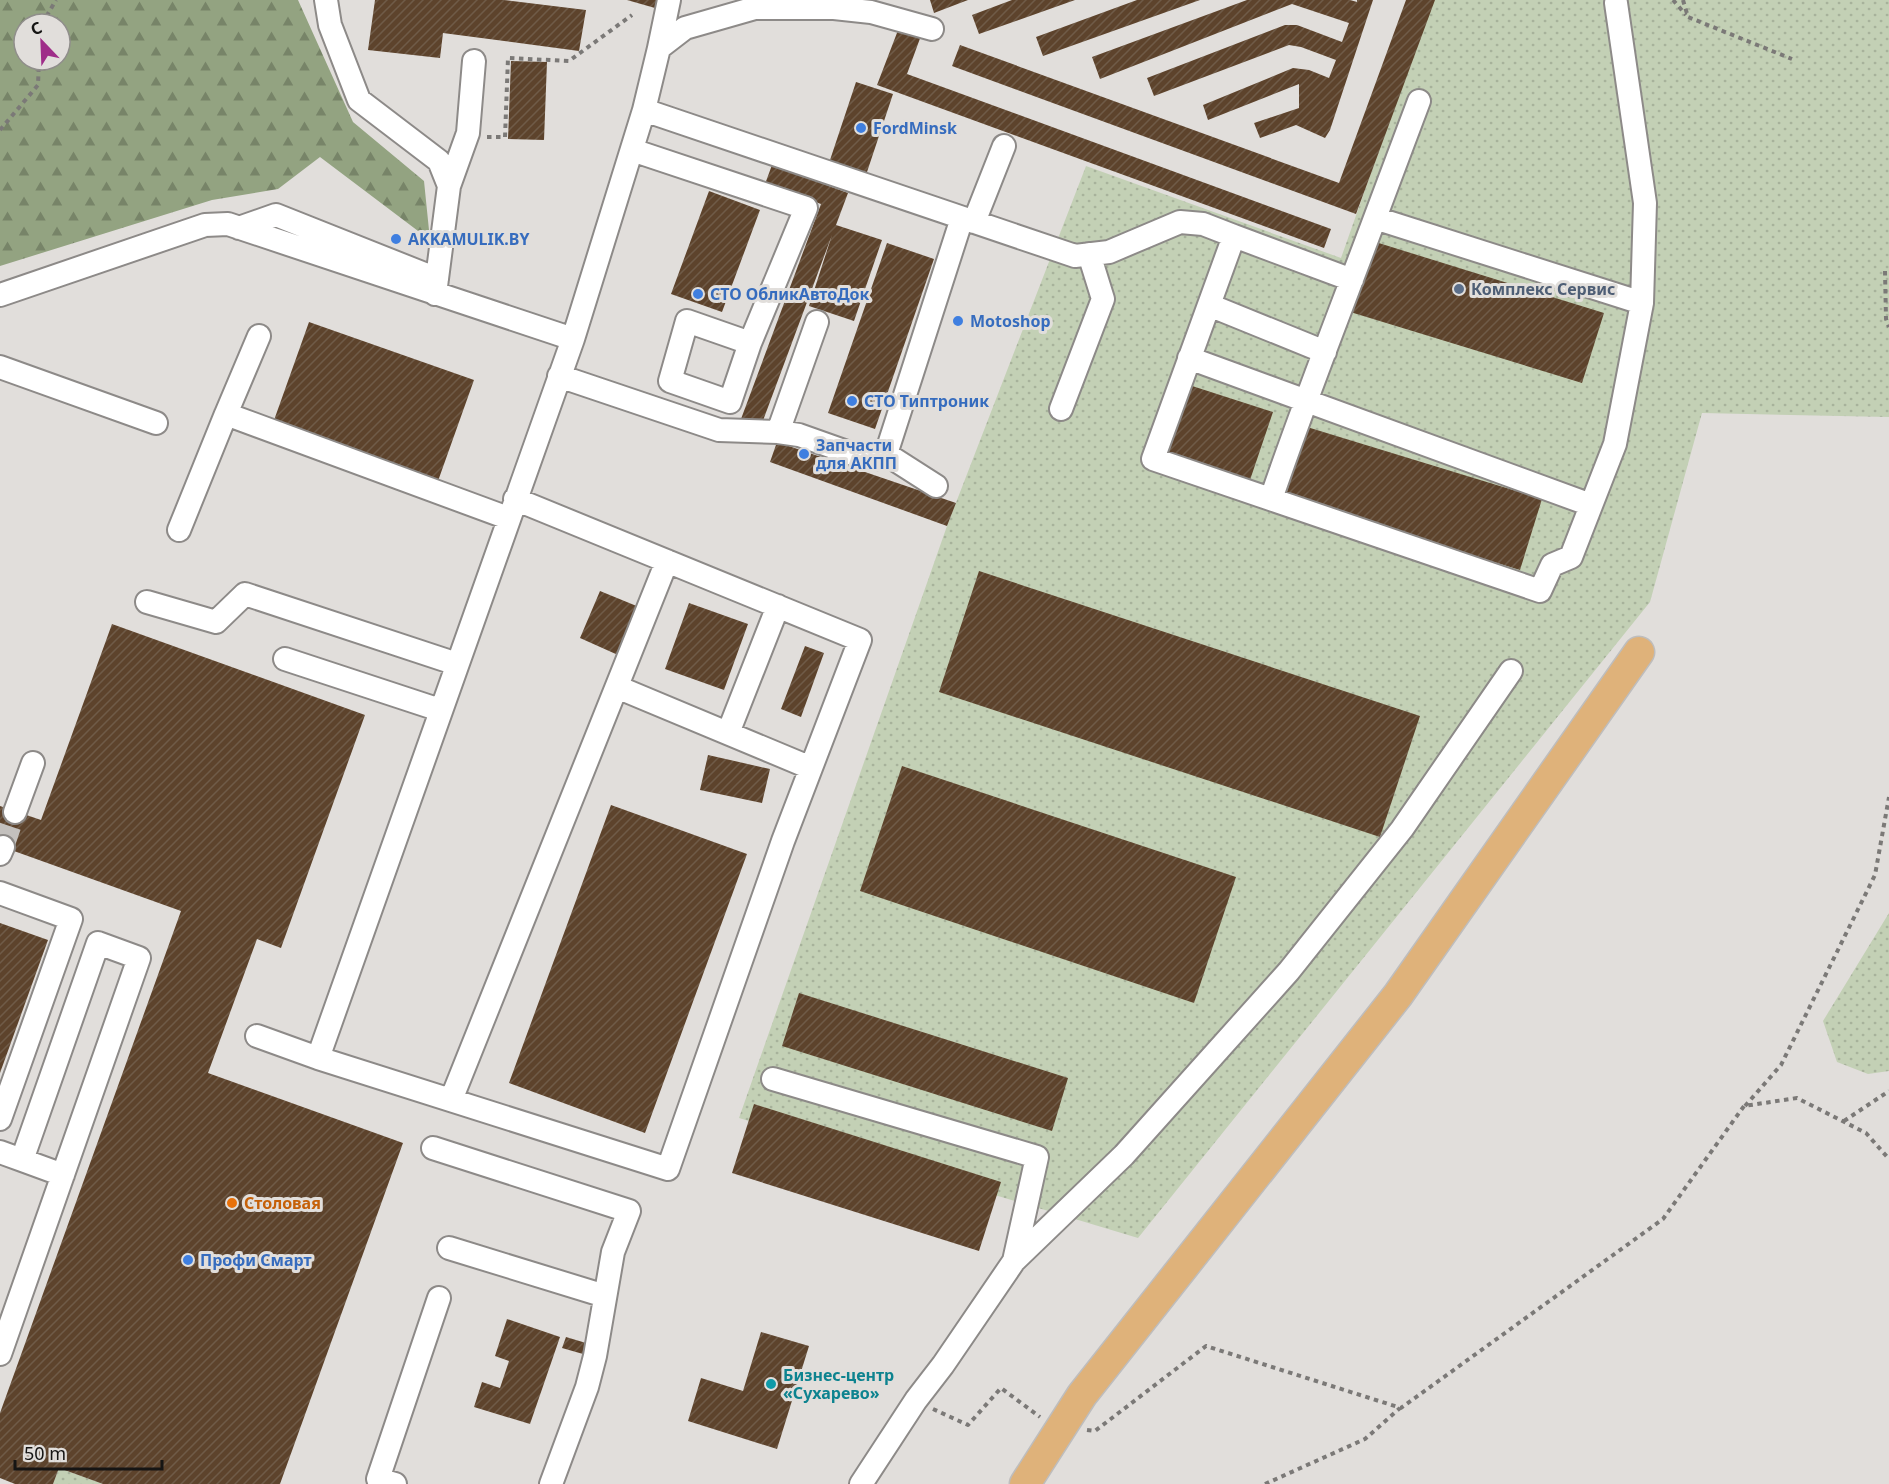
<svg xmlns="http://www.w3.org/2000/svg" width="1889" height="1484" font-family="'Noto Sans',sans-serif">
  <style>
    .grass { fill: url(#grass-dots) }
    .forest { fill: url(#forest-firs); fill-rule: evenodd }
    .building { fill: url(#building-hatch) }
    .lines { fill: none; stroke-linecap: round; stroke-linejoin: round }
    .minor-tunnel { stroke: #c3c0bd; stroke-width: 22; stroke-dasharray: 22 11; stroke-linecap: butt }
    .minor-casing { stroke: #8d8a88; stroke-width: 26 }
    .major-casing { stroke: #bebdbd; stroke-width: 33 }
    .path { stroke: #7b7977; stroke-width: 4; stroke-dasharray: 4.5 4.5; stroke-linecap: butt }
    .minor { stroke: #fff; stroke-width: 22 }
    .major { stroke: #dfb27a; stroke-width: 30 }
    .shop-dot { fill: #3f7fe0; stroke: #e1dedb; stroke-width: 2 }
    .service-dot { fill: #5c6f8a; stroke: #e1dedb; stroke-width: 2 }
    .food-dot { fill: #e8710a; stroke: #e1dedb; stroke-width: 2 }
    .culture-dot { fill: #0f9aa8; stroke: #e1dedb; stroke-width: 2 }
    .labels { text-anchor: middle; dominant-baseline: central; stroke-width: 6; stroke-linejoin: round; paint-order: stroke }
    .shop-label { font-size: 16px; font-weight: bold; fill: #366cbe; stroke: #e1dedb; text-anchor: start }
    .service-label { font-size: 16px; font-weight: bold; fill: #4e5e75; stroke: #e1dedb; text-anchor: start }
    .food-label { font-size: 16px; font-weight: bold; fill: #c56008; stroke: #e1dedb; text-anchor: start }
    .culture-label { font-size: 16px; font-weight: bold; fill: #0d838f; stroke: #e1dedb; text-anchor: start }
  </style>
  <defs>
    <pattern id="grass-dots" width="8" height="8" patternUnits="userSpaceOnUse" patternTransform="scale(1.5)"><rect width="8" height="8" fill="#c3d0b5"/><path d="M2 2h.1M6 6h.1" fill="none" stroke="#a7b29b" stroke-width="1.8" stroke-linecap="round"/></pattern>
    <pattern id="forest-firs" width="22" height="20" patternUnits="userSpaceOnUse" patternTransform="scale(1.5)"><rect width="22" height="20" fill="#93a381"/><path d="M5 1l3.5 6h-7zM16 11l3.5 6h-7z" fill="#778468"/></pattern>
    <pattern id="building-hatch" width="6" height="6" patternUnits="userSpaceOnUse" patternTransform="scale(1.5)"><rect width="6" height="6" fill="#5d432c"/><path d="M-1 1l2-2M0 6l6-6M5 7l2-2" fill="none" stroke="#6f5b48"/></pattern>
  </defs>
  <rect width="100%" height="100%" fill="#e1dedb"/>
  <path class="grass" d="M 1432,0 L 1889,0 L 1889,417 L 1702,413 L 1650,602 L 1138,1238 L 739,1118 L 947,526 L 1086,166 L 1341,258 Z
    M 1889,913 L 1889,1071 L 1868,1074 L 1837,1062 L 1823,1021 Z
    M 59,1468 L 103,1484 L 53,1484 Z"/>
  <path class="forest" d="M 0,0 L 298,0 L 353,122 L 424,181 L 430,240 L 320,157 L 278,189 L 212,200 L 0,266 ZM 24,24 L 60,24 L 60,60 L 24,60 Z"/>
  <path class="building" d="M 375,0 L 504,0 L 586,10 L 579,51 L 443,33 L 440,58 L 368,50 Z
    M 627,0 L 657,0 L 655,8 Z
    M 930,0 L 968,0 L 934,13 Z
    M 1012,0 L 1075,0 L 979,34 L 972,15 Z
    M 1137,0 L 1200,0 L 1043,56 L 1036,37 Z
    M 1247,0 L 1350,0 L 1357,2 L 1357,0 L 1373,0 L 1330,130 L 1325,138 L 1296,125 L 1260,138 L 1254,123 L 1299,108 L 1299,84 L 1208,120 L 1203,105 L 1293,68 L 1309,70 L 1329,78 L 1336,60 L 1301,47 L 1289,45 L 1154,96 L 1147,78 L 1285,25 L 1297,25 L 1342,42 L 1349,23 L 1292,4 L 1100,79 L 1092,57 Z
    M 1406,0 L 1435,0 L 1356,214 L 952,66 L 960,45 L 1339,183 Z
    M 900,25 L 922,33 L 907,74 L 1331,229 L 1324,248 L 877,85 Z
    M 511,61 L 547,62 L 544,140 L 508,139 Z
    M 856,82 L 893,94 L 866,175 L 829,163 Z
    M 772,165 L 848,193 L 836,225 L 882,240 L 854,321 L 809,306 L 832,235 L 761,426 L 741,419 L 821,204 L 765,184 Z
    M 709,191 L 760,210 L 722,312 L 671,294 Z
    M 1369,240 L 1604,313 L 1582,383 L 1347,311 Z
    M 887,243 L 934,259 L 875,429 L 828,413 Z
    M 309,322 L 474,380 L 438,481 L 273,423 Z
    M 1186,384 L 1273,412 L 1250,480 L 1164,452 Z
    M 1307,427 L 1542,499 L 1520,570 L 1285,498 Z
    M 777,442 L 956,503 L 947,526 L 770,462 Z
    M 979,571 L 1420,716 L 1380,837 L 939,692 Z
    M 600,591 L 639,607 L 618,655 L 580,638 Z
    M 689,603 L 748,624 L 724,690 L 665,669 Z
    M 112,624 L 365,715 L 281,948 L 257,939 L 208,1073 L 403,1143 L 280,1484 L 103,1484 L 59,1468 L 53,1484 L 15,1484 L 0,1478 L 0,1413 L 181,911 L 0,846 L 0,806 L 41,820 Z
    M 805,646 L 824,653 L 801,717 L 781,709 Z
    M 708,755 L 770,769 L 762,803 L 700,790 Z
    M 902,766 L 1236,877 L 1194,1003 L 860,891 Z
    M 611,805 L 747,854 L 645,1133 L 509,1083 Z
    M 0,923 L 48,940 L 0,1073 Z
    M 799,993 L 1068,1078 L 1052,1131 L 782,1046 Z
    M 754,1104 L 1001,1182 L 979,1251 L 732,1173 Z
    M 507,1319 L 560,1337 L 530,1424 L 474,1407 L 482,1382 L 500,1388 L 509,1361 L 495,1356 Z
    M 761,1332 L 809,1346 L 777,1449 L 688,1421 L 701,1378 L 743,1391 Z
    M 566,1337 L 586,1343 L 583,1354 L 562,1348 Z"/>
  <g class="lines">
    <path class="minor-tunnel" d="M 3,847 L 15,812"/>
    <g class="minor-casing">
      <path id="minor" d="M 326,0 L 330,25 L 359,100 L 439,161 L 449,186
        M 659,48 L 669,0
        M 644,110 L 1075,256 L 1109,252 L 1180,222 L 1203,224 L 1234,236 L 1153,459 L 1540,591 L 1552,565 L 1571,557 L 1615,444 L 1642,303 L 1645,203 L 1616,3
        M 632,150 L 806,208 L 750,343 L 687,321 L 670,381 L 730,402 L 750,343
        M 1375,218 L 1419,101
        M 974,222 L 1004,146
        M 239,228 L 276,215 L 437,279
        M 1234,236 L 1352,280
        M 435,294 L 449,186 L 468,133 L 474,61
        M 0,295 L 205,225 L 228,224 L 573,339
        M 1209,305 L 1325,352
        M 259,336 L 226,414 L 508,518
        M 1189,358 L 1591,505
        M 0,367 L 156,423
        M 559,376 L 719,430 L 778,432 L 799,435 L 861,457 L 874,459 L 886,454 L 962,218
        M 1061,409 L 1103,299 L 1089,254
        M 778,432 L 817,322
        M 886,454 L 936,486
        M 1271,499 C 1303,405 1340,312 1375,218 L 1642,303
        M 179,530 L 226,414
        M 147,602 L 216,622 L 245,594 L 457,664
        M 285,659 L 440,710
        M 617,687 L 811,768
        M 728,733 L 778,606
        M 15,812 L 33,763
        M 0,854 L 3,847
        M 0,893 L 71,919 L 0,1119
        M 257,1036 L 318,1058 L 668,1169 L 783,841 L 860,640 L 515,499
        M 318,1058 L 573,339 L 644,110 L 659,48 L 685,28 L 755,8 L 834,8 L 871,12 L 932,29
        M 773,1079 L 1037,1157 L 1014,1261
        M 451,1100 L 667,561
        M 433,1148 L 629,1211 L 613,1252 L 595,1356 L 587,1387 L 551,1484
        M 0,1152 L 22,1160 L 98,943 L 139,958 L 0,1354
        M 22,1160 L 63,1175
        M 449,1248 L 605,1296
        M 395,1484 L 378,1479 L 439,1298
        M 861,1484 L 916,1400 L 943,1365 L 1014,1261 L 1124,1155 L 1289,971 L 1402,829 L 1511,671"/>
    </g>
    <g class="major-casing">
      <path id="major" d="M 1025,1484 L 1082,1395 L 1398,995 L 1639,652"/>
    </g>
    <path class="path" d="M 1673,0 L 1686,15
      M 1683,0 L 1688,17 L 1792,59
      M 42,24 L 56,0
      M 0,130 L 38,85 L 39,60
      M 487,137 L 505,137 L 508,58 L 569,61 L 632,15
      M 1885,271 L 1886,319 L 1889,327
      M 1745,1106 L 1781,1065 L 1875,875 L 1889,797
      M 1844,1121 L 1889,1091
      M 933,1409 L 968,1425 L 1001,1388 L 1040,1417
      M 1087,1430 L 1095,1431 L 1206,1346 L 1401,1408 L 1663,1219 L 1744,1106 L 1797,1098 L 1866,1133 L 1889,1159
      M 1265,1484 L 1365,1439 L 1400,1408"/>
    <use href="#minor" class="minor"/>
    <use href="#major" class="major"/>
  </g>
  <g class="shop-dot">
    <circle cx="861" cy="128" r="6"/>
    <circle cx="396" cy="239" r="6"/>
    <circle cx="698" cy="294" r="6"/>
    <circle cx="958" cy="321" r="6"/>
    <circle cx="852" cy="401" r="6"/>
    <circle cx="804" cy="454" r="6"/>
    <circle cx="188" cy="1260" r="6"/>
  </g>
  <circle class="service-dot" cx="1459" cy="289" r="6"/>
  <circle class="food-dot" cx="232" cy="1203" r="6"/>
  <circle class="culture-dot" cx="771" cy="1384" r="6"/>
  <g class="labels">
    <g class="shop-label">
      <text x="873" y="128">FordMinsk</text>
      <text x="408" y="239">AKKAMULIK.BY</text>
      <text x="710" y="294">СТО ОбликАвтоДок</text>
      <text x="970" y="321">Motoshop</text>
      <text x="864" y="401">СТО Типтроник</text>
      <text x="816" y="445">Запчасти<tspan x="816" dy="18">для АКПП</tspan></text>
      <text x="200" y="1260">Профи Смарт</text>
    </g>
    <g class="service-label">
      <text x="1471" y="289">Комплекс Сервис</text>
    </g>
    <g class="food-label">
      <text x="244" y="1203">Столовая</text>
    </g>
    <g class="culture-label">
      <text x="783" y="1375">Бизнес-центр<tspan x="783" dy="18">«Сухарево»</tspan></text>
    </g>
  </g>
  <g transform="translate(42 42) rotate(337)"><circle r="28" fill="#e1dedb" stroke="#908e8b" stroke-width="1.5"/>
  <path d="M0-4.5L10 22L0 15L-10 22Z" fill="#9f2d89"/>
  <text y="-9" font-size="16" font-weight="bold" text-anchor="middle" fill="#161514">С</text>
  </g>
  <path d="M15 1460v9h147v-9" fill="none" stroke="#161514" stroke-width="3"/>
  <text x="24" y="1460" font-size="18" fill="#161514" stroke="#e1dedb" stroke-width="4.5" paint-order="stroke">50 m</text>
</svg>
